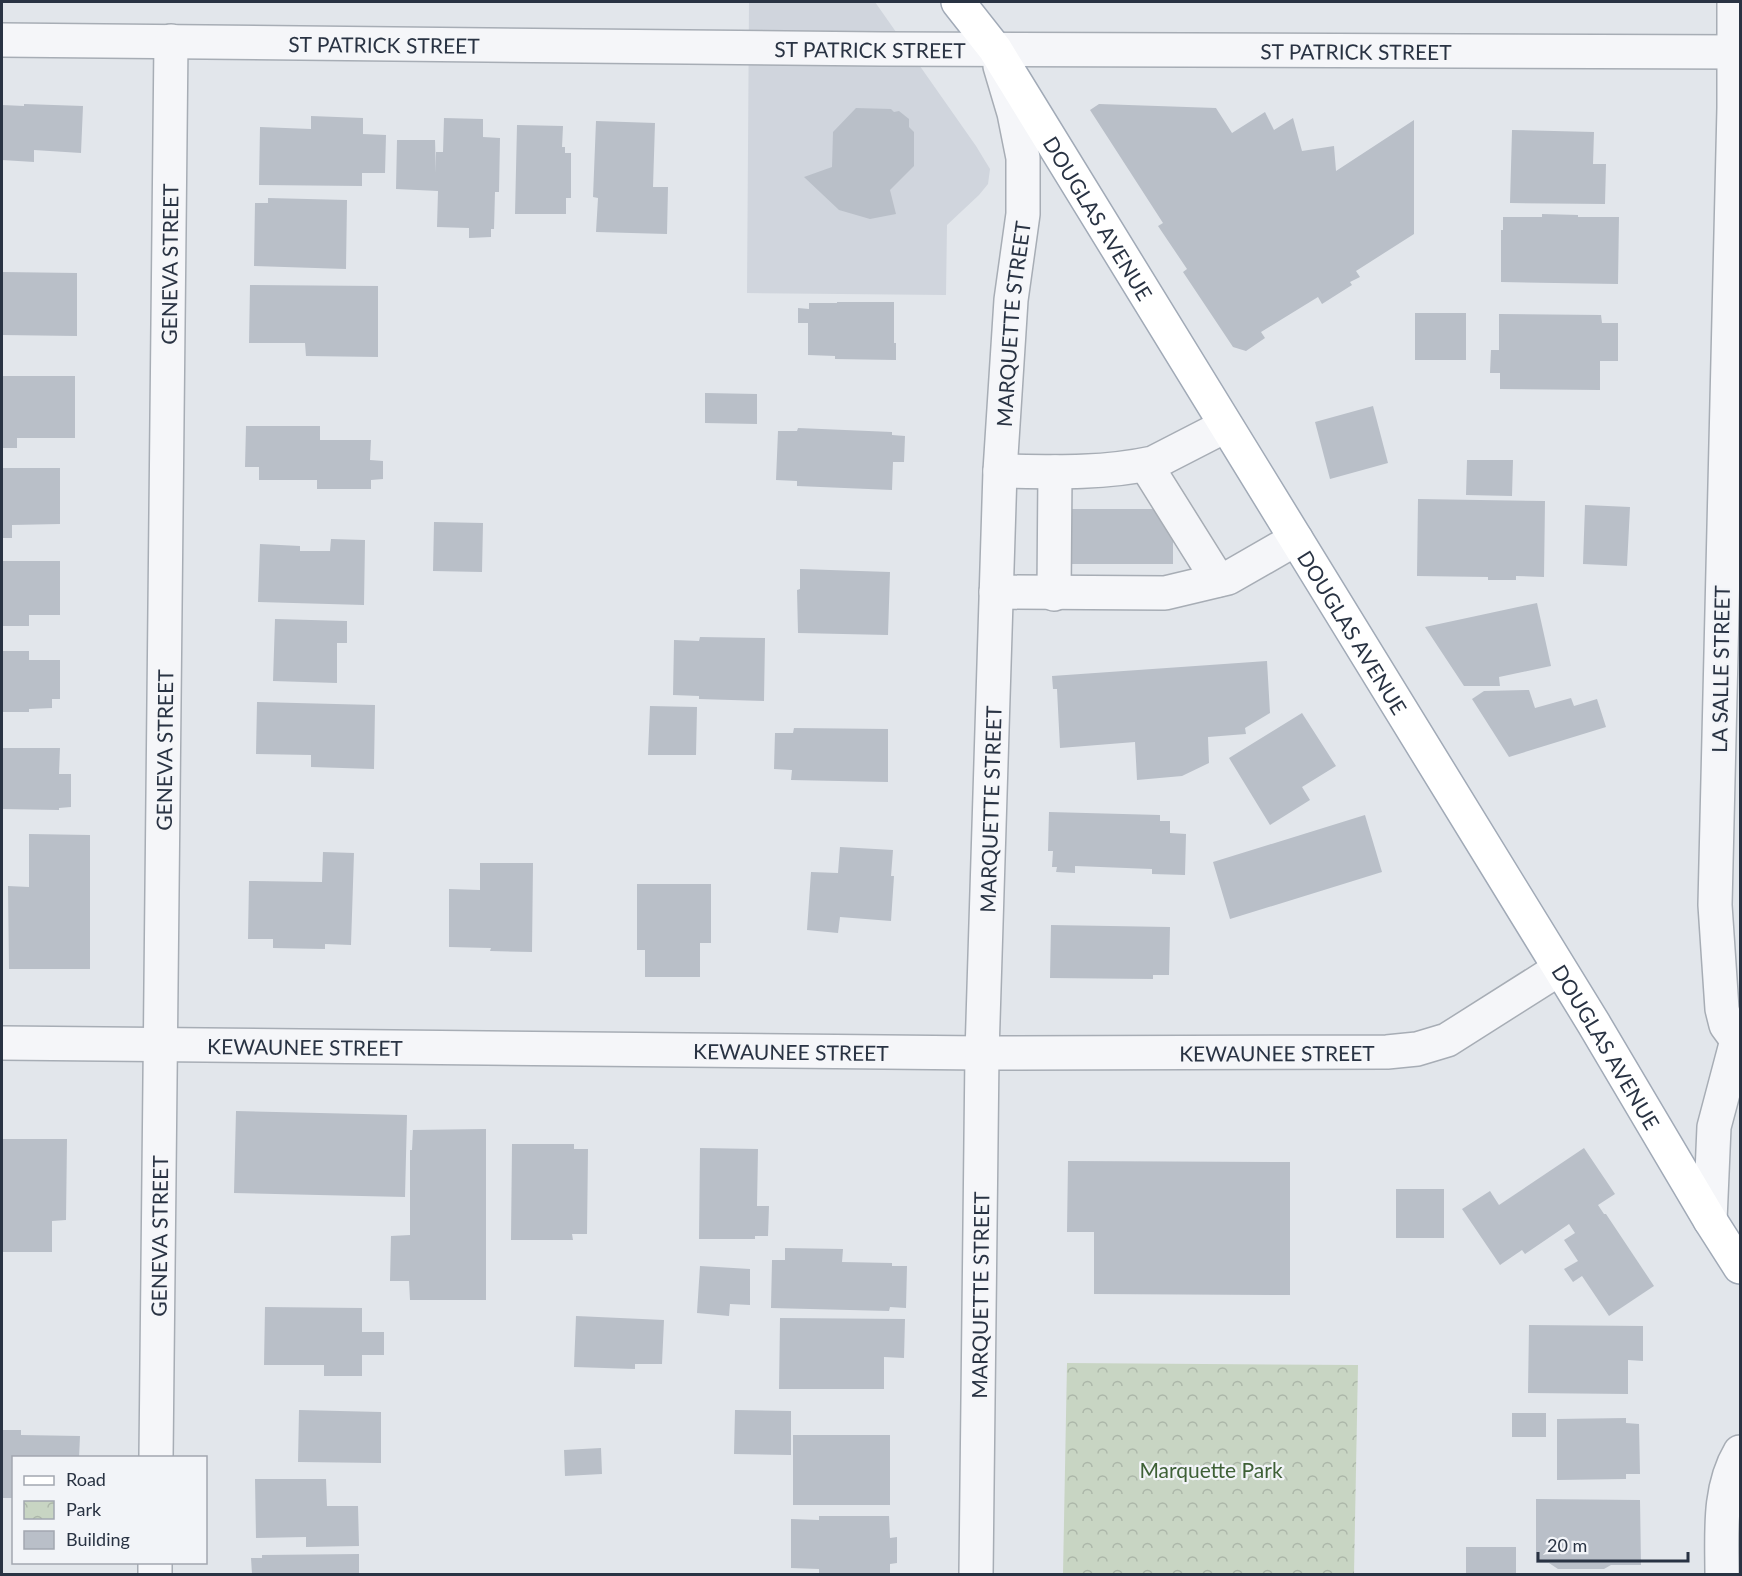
<svg xmlns="http://www.w3.org/2000/svg" width="1742" height="1576" font-family="Lato,sans-serif">
  <style>
    .built { fill: #d0d5dd }
    .park { fill: url(#park-crowns) }
    .building { fill: #b9bfc8 }
    .lines { fill: none; stroke-linecap: round; stroke-linejoin: round }
    .minor-casing { stroke: #a7adb5; stroke-width: 36 }
    .major-casing { stroke: #a1aab7; stroke-width: 36 }
    .minor { stroke: #f5f6f9; stroke-width: 33 }
    .major { stroke: #fff; stroke-width: 33 }
    .labels { text-anchor: middle; dominant-baseline: central; stroke-width: 4.5; stroke-linejoin: round; paint-order: stroke }
    .street-label { font-size: 21px; fill: #293343; stroke: #f2f4f8 }
    .park-label { font-size: 21px; fill: #3e6036; stroke: #f2f4f8 }
  </style>
  <defs>
    <pattern id="park-crowns" width="20" height="18" patternUnits="userSpaceOnUse" patternTransform="scale(1.5)"><rect width="20" height="18" fill="#c8d5c3"/><path d="M2 6a3 3 0 1 1 6 0M12 15a3 3 0 1 1 6 0" fill="none" stroke="#acb7a9"/></pattern>
  </defs>
  <rect width="100%" height="100%" fill="#e2e6eb"/>
  <path class="built" d="M 749,2 L 875,2 L 976,146 L 990,169 L 988,184 L 979,195 L 947,225 L 946,295 L 747,293 Z"/>
  <path class="park" d="M 1067,1363 L 1358,1365 L 1354,1574 L 1063,1574 Z"/>
  <path class="building" d="M 24,104 L 83,106 L 81,153 L 34,150 L 34,162 L 2,160 L 2,105 L 24,106 Z
    M 1099,104 L 1216,108 L 1232,133 L 1265,112 L 1274,130 L 1293,118 L 1302,151 L 1334,146 L 1336,171 L 1414,120 L 1414,234 L 1356,271 L 1360,277 L 1350,282 L 1352,285 L 1322,304 L 1318,297 L 1261,332 L 1265,338 L 1246,351 L 1233,347 L 1183,272 L 1187,269 L 1158,226 L 1163,223 L 1090,110 Z
    M 856,108 L 891,109 L 894,112 L 899,111 L 909,119 L 909,127 L 914,132 L 914,166 L 890,190 L 896,214 L 870,219 L 839,210 L 804,177 L 832,167 L 833,132 Z
    M 311,116 L 363,118 L 363,134 L 386,135 L 385,173 L 362,173 L 362,186 L 259,185 L 260,127 L 311,129 Z
    M 444,118 L 483,119 L 483,137 L 500,138 L 499,192 L 495,192 L 494,229 L 491,229 L 491,237 L 469,238 L 469,228 L 437,227 L 438,191 L 396,189 L 397,140 L 435,140 L 436,173 L 436,152 L 443,152 Z
    M 596,121 L 655,123 L 653,187 L 668,187 L 667,234 L 596,232 L 598,198 L 593,197 Z
    M 517,125 L 563,126 L 562,147 L 565,147 L 565,153 L 571,153 L 571,198 L 566,198 L 566,214 L 515,214 Z
    M 1512,130 L 1594,132 L 1593,164 L 1606,164 L 1605,204 L 1510,203 Z
    M 268,198 L 347,200 L 346,269 L 254,266 L 255,203 L 268,203 Z
    M 1542,214 L 1578,215 L 1578,217 L 1619,217 L 1618,284 L 1501,282 L 1501,230 L 1503,230 L 1503,217 L 1542,217 Z
    M 2,272 L 77,273 L 77,336 L 2,335 Z
    M 250,285 L 378,286 L 378,357 L 306,356 L 305,343 L 249,343 Z
    M 837,302 L 894,302 L 894,343 L 896,343 L 896,360 L 835,359 L 835,356 L 808,355 L 808,323 L 798,323 L 798,308 L 809,309 L 809,303 L 837,303 Z
    M 1415,313 L 1466,313 L 1466,360 L 1415,360 Z
    M 1499,314 L 1601,315 L 1602,323 L 1618,323 L 1618,361 L 1600,361 L 1600,390 L 1500,389 L 1500,373 L 1490,373 L 1491,350 L 1499,350 Z
    M 2,376 L 75,376 L 75,438 L 17,438 L 17,448 L 2,448 Z
    M 705,393 L 757,394 L 757,424 L 705,423 Z
    M 1373,406 L 1388,463 L 1330,479 L 1315,422 Z
    M 246,426 L 320,426 L 320,440 L 371,440 L 370,460 L 383,461 L 383,479 L 371,480 L 371,489 L 317,489 L 317,480 L 259,480 L 259,467 L 245,467 Z
    M 798,428 L 892,432 L 892,435 L 905,436 L 904,462 L 893,462 L 892,490 L 797,486 L 797,481 L 776,480 L 778,431 L 797,431 Z
    M 1467,460 L 1513,460 L 1512,496 L 1466,495 Z
    M 2,468 L 60,468 L 60,524 L 12,525 L 12,538 L 2,538 Z
    M 1418,499 L 1545,501 L 1544,577 L 1516,576 L 1516,580 L 1488,580 L 1488,577 L 1417,576 Z
    M 1585,505 L 1630,507 L 1627,566 L 1583,564 Z
    M 1061,509 L 1173,509 L 1173,564 L 1061,564 Z
    M 434,522 L 483,523 L 482,572 L 433,571 Z
    M 331,539 L 365,540 L 364,605 L 258,602 L 260,544 L 300,546 L 300,551 L 330,551 Z
    M 2,561 L 60,561 L 60,615 L 29,615 L 29,626 L 2,626 Z
    M 800,569 L 890,572 L 888,635 L 798,633 L 797,590 L 800,589 Z
    M 1537,603 L 1551,666 L 1499,677 L 1500,686 L 1464,686 L 1425,627 Z
    M 275,619 L 347,621 L 347,643 L 337,643 L 337,683 L 273,681 Z
    M 700,637 L 765,638 L 764,701 L 699,699 L 699,696 L 673,695 L 674,640 L 699,641 Z
    M 2,651 L 29,651 L 29,660 L 60,660 L 60,699 L 52,699 L 52,708 L 29,709 L 29,712 L 2,712 Z
    M 1267,661 L 1270,713 L 1245,728 L 1246,734 L 1208,737 L 1209,763 L 1182,776 L 1137,780 L 1135,742 L 1060,748 L 1057,689 L 1053,689 L 1052,676 Z
    M 1529,690 L 1535,708 L 1571,698 L 1574,706 L 1597,699 L 1606,727 L 1509,757 L 1472,699 L 1484,691 Z
    M 257,702 L 375,705 L 374,769 L 311,767 L 311,755 L 256,754 Z
    M 650,706 L 697,707 L 696,755 L 648,755 Z
    M 1302,713 L 1336,766 L 1302,787 L 1310,800 L 1270,825 L 1229,758 Z
    M 794,728 L 888,729 L 888,782 L 791,780 L 792,770 L 774,769 L 775,733 L 793,733 Z
    M 2,748 L 60,748 L 59,774 L 71,774 L 71,807 L 59,808 L 59,810 L 2,809 Z
    M 1049,812 L 1160,815 L 1160,821 L 1170,821 L 1170,833 L 1186,834 L 1185,875 L 1152,874 L 1152,869 L 1075,866 L 1075,873 L 1056,872 L 1057,867 L 1052,867 L 1053,851 L 1048,851 Z
    M 1365,815 L 1382,872 L 1230,919 L 1213,862 Z
    M 29,834 L 90,835 L 90,969 L 9,969 L 8,886 L 29,887 Z
    M 840,847 L 893,850 L 891,876 L 894,876 L 891,921 L 840,917 L 838,933 L 807,930 L 811,872 L 838,873 Z
    M 323,852 L 354,853 L 351,945 L 325,944 L 325,949 L 273,948 L 273,939 L 248,939 L 249,881 L 322,882 Z
    M 480,863 L 533,863 L 532,952 L 490,951 L 491,948 L 449,947 L 449,889 L 480,890 Z
    M 637,884 L 711,884 L 711,943 L 700,943 L 700,977 L 645,977 L 645,950 L 637,950 Z
    M 1051,925 L 1170,927 L 1169,975 L 1153,975 L 1153,979 L 1050,978 Z
    M 236,1111 L 407,1115 L 405,1197 L 234,1193 Z
    M 486,1129 L 486,1300 L 410,1300 L 409,1281 L 390,1281 L 391,1236 L 410,1235 L 410,1150 L 412,1150 L 413,1130 Z
    M 2,1139 L 67,1139 L 66,1220 L 52,1221 L 52,1252 L 2,1252 Z
    M 512,1144 L 574,1144 L 574,1149 L 588,1149 L 587,1234 L 572,1234 L 573,1240 L 511,1240 Z
    M 700,1148 L 758,1149 L 757,1206 L 769,1206 L 768,1236 L 755,1236 L 755,1239 L 699,1239 Z
    M 1584,1148 L 1615,1194 L 1598,1205 L 1604,1214 L 1606,1214 L 1654,1286 L 1609,1316 L 1582,1276 L 1573,1282 L 1564,1269 L 1578,1261 L 1564,1240 L 1575,1233 L 1569,1224 L 1525,1254 L 1522,1250 L 1500,1265 L 1462,1209 L 1490,1191 L 1499,1205 Z
    M 1068,1161 L 1290,1162 L 1290,1295 L 1094,1294 L 1094,1232 L 1067,1232 Z
    M 1396,1189 L 1444,1189 L 1444,1238 L 1396,1238 Z
    M 785,1248 L 843,1249 L 842,1262 L 892,1263 L 892,1266 L 907,1266 L 906,1308 L 890,1307 L 889,1311 L 771,1308 L 772,1260 L 785,1260 Z
    M 700,1266 L 750,1269 L 750,1305 L 730,1304 L 729,1316 L 697,1313 Z
    M 265,1307 L 362,1308 L 362,1332 L 384,1332 L 384,1355 L 362,1355 L 362,1376 L 324,1376 L 324,1365 L 264,1365 Z
    M 576,1316 L 664,1320 L 662,1364 L 635,1364 L 635,1369 L 574,1367 Z
    M 780,1318 L 905,1319 L 904,1358 L 884,1357 L 884,1389 L 779,1389 Z
    M 1529,1325 L 1643,1326 L 1643,1361 L 1628,1360 L 1628,1394 L 1528,1393 Z
    M 299,1410 L 381,1412 L 381,1463 L 298,1462 Z
    M 735,1410 L 791,1411 L 791,1455 L 734,1454 Z
    M 1512,1413 L 1546,1413 L 1546,1437 L 1512,1437 Z
    M 1626,1418 L 1626,1423 L 1639,1424 L 1640,1474 L 1626,1474 L 1626,1479 L 1557,1480 L 1557,1419 Z
    M 2,1430 L 21,1430 L 21,1435 L 80,1436 L 79,1458 L 14,1458 L 14,1498 L 2,1498 Z
    M 793,1435 L 890,1435 L 890,1505 L 793,1505 Z
    M 601,1448 L 602,1474 L 565,1476 L 564,1450 Z
    M 255,1479 L 326,1479 L 327,1506 L 358,1506 L 359,1546 L 306,1547 L 306,1537 L 256,1538 Z
    M 1536,1499 L 1640,1500 L 1641,1565 L 1611,1565 L 1604,1569 L 1558,1569 L 1549,1563 L 1536,1563 Z
    M 819,1516 L 889,1516 L 890,1538 L 897,1537 L 897,1563 L 890,1564 L 890,1574 L 819,1574 L 819,1569 L 791,1568 L 791,1519 L 819,1520 Z
    M 1466,1547 L 1516,1547 L 1516,1574 L 1466,1574 Z
    M 359,1554 L 359,1574 L 252,1574 L 251,1558 L 262,1558 L 262,1555 Z"/>
  <g class="lines">
    <g class="minor-casing">
      <g id="minor">
        <path d="M 1734,2 L 1734,108 L 1715,905 L 1722,1009 L 1726,1025 L 1737,1040"/>
        <path id="s1" d="M 2,40 L 881,49 L 1740,52"/>
        <path d="M 1146,465 L 1218,580"/>
        <path d="M 1000,471 C 1052,472 1102,474 1153,463 L 1225,426"/>
        <path d="M 996,592 L 1165,593 L 1228,578 L 1296,539"/>
        <path d="M 1054,594 L 1055,472"/>
        <path id="s2" d="M 2,1043 L 982,1053 L 1387,1052 L 1417,1049 L 1447,1040 L 1559,969"/>
        <path d="M 1710,1220 L 1714,1127 L 1737,1040"/>
        <path id="s3" d="M 156,1458 L 171,41"/>
        <path d="M 155,1574 L 155,1562"/>
        <path id="s4" d="M 976,1574 L 982,1053 L 1000,471 L 1011,300 L 1023,214 L 1023,158 L 1014,113 L 1000,66"/>
        <path d="M 1722,1574 C 1722,1533 1718,1489 1740,1452"/>
      </g>
    </g>
    <g class="major-casing">
      <g id="major">
        <path id="s5" d="M 958,2 L 995,49 L 1594,1024 L 1710,1220 L 1740,1267"/>
      </g>
    </g>
    <use href="#minor" class="minor"/>
    <use href="#major" class="major"/>
  </g>
  <g class="labels">
    <g class="street-label">
      <text stroke="none"><textPath href="#s1" startOffset="382">ST PATRICK STREET</textPath></text>
      <text stroke="none"><textPath href="#s1" startOffset="868">ST PATRICK STREET</textPath></text>
      <text stroke="none"><textPath href="#s1" startOffset="1354">ST PATRICK STREET</textPath></text>
      <text stroke="none"><textPath href="#s5" startOffset="258">DOUGLAS AVENUE</textPath></text>
      <text stroke="none"><textPath href="#s3" startOffset="1194">GENEVA STREET</textPath></text>
      <text stroke="none"><textPath href="#s4" startOffset="1251">MARQUETTE STREET</textPath></text>
      <text stroke="none"><textPath href="#s5" startOffset="744">DOUGLAS AVENUE</textPath></text>
      <text transform="translate(1720 669) rotate(-89)">LA SALLE STREET</text>
      <text stroke="none"><textPath href="#s3" startOffset="708">GENEVA STREET</textPath></text>
      <text stroke="none"><textPath href="#s4" startOffset="765">MARQUETTE STREET</textPath></text>
      <text stroke="none"><textPath href="#s2" startOffset="303">KEWAUNEE STREET</textPath></text>
      <text stroke="none"><textPath href="#s5" startOffset="1230">DOUGLAS AVENUE</textPath></text>
      <text stroke="none"><textPath href="#s2" startOffset="789">KEWAUNEE STREET</textPath></text>
      <text stroke="none"><textPath href="#s2" startOffset="1275">KEWAUNEE STREET</textPath></text>
      <text stroke="none"><textPath href="#s3" startOffset="222">GENEVA STREET</textPath></text>
      <text stroke="none"><textPath href="#s4" startOffset="279">MARQUETTE STREET</textPath></text>
    </g>
    <g class="park-label">
      <text x="1211" y="1469">Marquette Park</text>
    </g>
  </g>
  <rect width="1742" height="1576" fill="none" stroke="#293343" stroke-width="6"/>
  <rect x="12" y="1456" width="195" height="108" fill="#f2f4f8" stroke="#a2a7b0" stroke-width="1.5"/>
  <rect x="24" y="1476" width="30" height="9" fill="#ffffff" stroke="#a2a7b0" stroke-width="1.5"/>
  <text x="66" y="1486" font-size="18" fill="#293343">Road</text>
  <rect x="24" y="1501" width="30" height="18" fill="url(#park-crowns)" stroke="#a2a7b0" stroke-width="1.5"/>
  <text x="66" y="1516" font-size="18" fill="#293343">Park</text>
  <rect x="24" y="1531" width="30" height="18" fill="#b9bfc8" stroke="#a2a7b0" stroke-width="1.5"/>
  <text x="66" y="1546" font-size="18" fill="#293343">Building</text>
  <path d="M1538 1552v9h150v-9" fill="none" stroke="#293343" stroke-width="3"/>
  <text x="1547" y="1552" font-size="18" fill="#293343" stroke="#f2f4f8" stroke-width="4.5" paint-order="stroke">20 m</text>
</svg>
